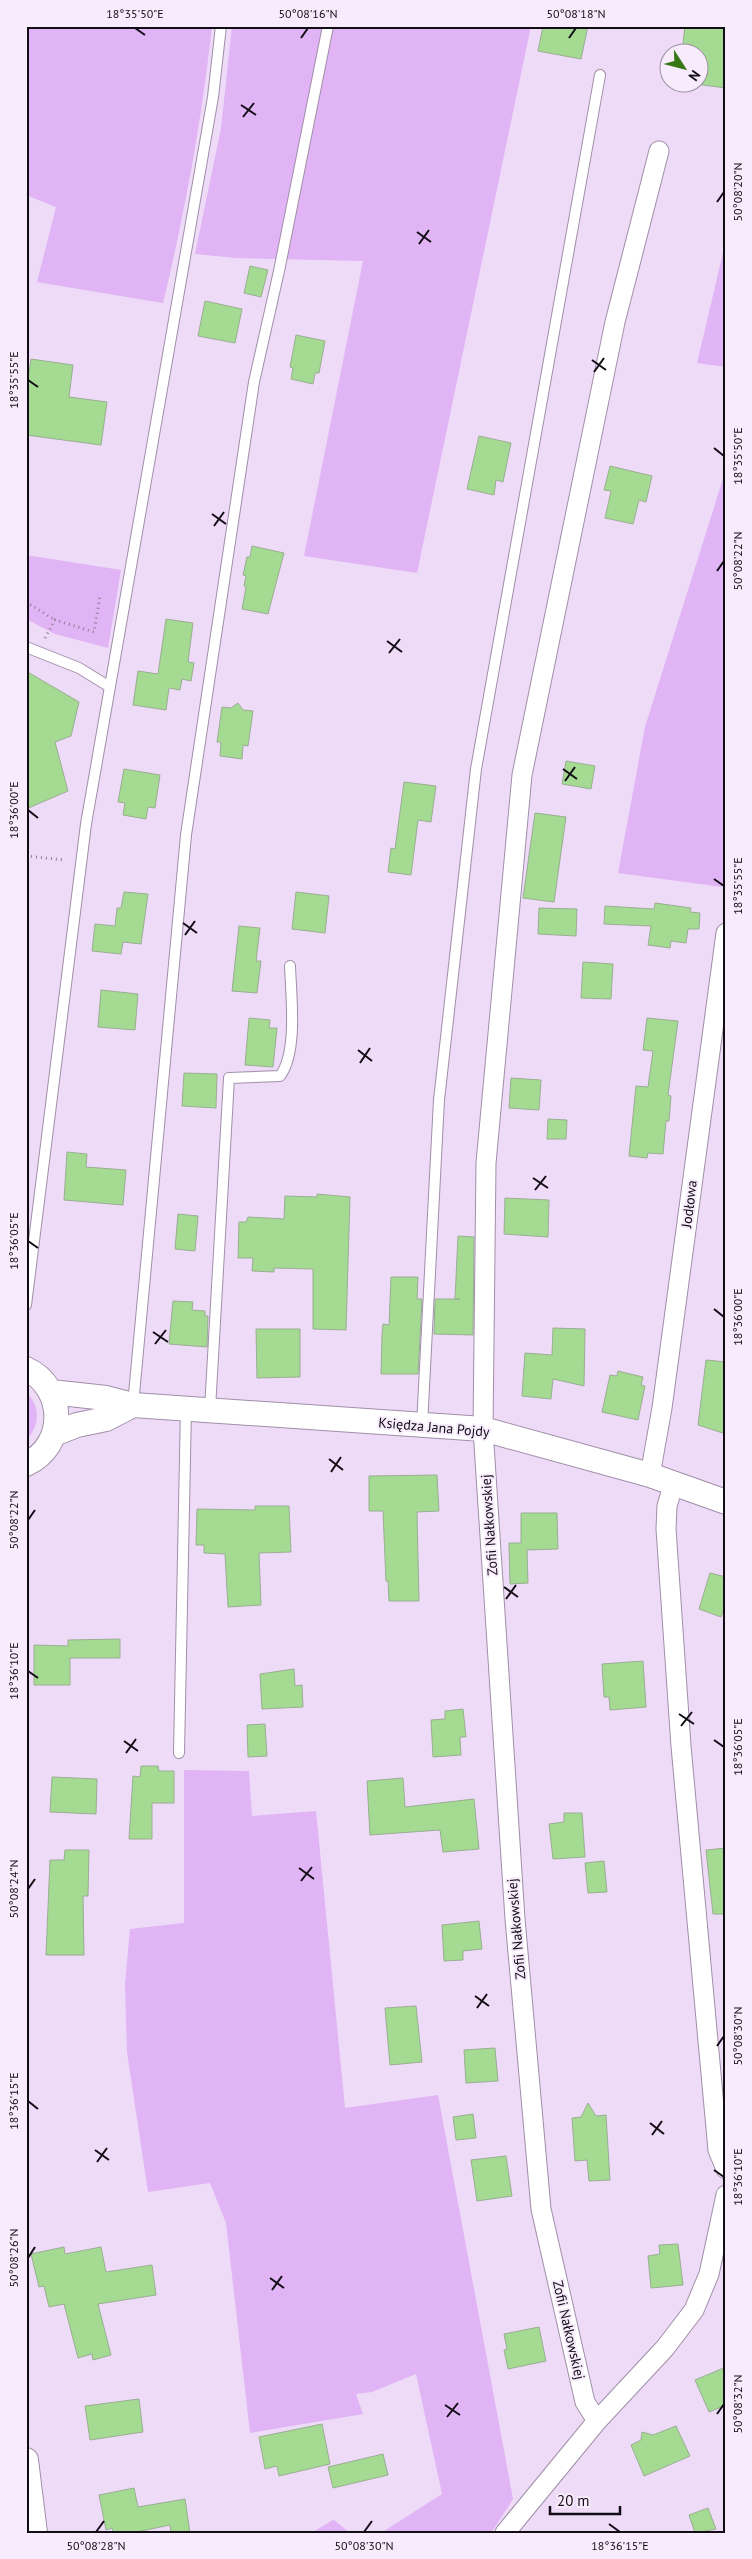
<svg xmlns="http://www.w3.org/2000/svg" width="752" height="2559" font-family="'PT Sans',sans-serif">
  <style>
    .green { fill: #e0b4f5 }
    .building { fill: #a4da92; stroke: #9aae93 }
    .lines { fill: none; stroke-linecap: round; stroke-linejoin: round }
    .service-casing { stroke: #a08fa9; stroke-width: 12 }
    .minor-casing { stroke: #a08fa9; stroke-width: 21 }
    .tertiary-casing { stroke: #a08fa9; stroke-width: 26 }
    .path { stroke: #8e8094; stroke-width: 3; stroke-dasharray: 1 4; stroke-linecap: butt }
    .service { stroke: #fff; stroke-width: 10 }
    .minor { stroke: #fff; stroke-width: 19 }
    .tertiary { stroke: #fff; stroke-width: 24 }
    .ticks { fill: none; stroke: #120c15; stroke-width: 2 }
    .labels { text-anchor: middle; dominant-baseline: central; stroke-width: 4; stroke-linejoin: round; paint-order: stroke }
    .street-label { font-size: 14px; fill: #120c15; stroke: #f7ebfc }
    .neatline { fill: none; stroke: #120c15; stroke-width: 2 }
    .ticks-label { font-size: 12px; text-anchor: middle; fill: #120c15 }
  </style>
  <rect width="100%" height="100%" fill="#eedbf7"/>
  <path class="green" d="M 26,26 L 212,26 C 202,119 185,212 163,303 L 37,282 L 56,207 L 26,195 Z
    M 232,26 L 531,26 L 417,573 L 304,556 L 363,261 L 236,258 L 195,254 L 221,128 Z
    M 726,240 L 726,367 L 697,363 Z
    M 726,469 L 726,874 L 722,887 L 618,873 L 645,727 Z
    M 26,555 L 121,570 L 108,648 L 55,634 L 26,619 Z
    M 26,1392 C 41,1407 40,1425 26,1441 Z
    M 184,1770 L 249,1771 L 252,1816 L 316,1811 L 345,2108 L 438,2095 L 513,2499 L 491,2533 L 381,2533 L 442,2494 L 416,2374 L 372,2392 L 356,2394 L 363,2414 L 250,2433 L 226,2223 L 210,2183 L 148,2192 L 127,2052 L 125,1984 L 130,1929 L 184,1923 Z
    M 334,2520 L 350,2533 L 311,2533 L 333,2520 Z"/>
  <path class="building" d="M 543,26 L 588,26 L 581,59 L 538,51 Z
    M 685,26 L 726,26 L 726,88 L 680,82 L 700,82 L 700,52 L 682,52 Z
    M 250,266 L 268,270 L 261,297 L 244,293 Z
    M 205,301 L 242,309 L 235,343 L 198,336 Z
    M 296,335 L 325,341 L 319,373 L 315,373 L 313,384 L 291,379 L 293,368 L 290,367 Z
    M 31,359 L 73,365 L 69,397 L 107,402 L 101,445 L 26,435 L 26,393 Z
    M 479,436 L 511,443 L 503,482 L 496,480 L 494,495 L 467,489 Z
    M 610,466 L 652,476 L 646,502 L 639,500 L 633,524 L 605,518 L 611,491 L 604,490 Z
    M 252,546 L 284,553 L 268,614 L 242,609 L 246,587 L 244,586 L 246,576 L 243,575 L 247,557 L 250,557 Z
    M 166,619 L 193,623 L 188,662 L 194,663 L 191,681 L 182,679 L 180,690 L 169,688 L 166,710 L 133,705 L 138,671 L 158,674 Z
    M 26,671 L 79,702 L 71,736 L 55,742 L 68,791 L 26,809 Z
    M 238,703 L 243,710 L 253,711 L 248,746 L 243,745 L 242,759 L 220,756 L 221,742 L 217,742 L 222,707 L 231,708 Z
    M 566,761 L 595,766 L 591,789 L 562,784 Z
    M 124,769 L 160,775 L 155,808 L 148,807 L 146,819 L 123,815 L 125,803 L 118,802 Z
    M 404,782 L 436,786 L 431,822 L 418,820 L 411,875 L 388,872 L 391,848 L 395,849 Z
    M 535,813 L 566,817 L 554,902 L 523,898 Z
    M 124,892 L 148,894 L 141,944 L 123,942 L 121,954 L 92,951 L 95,924 L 115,926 L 117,908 L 121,908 Z
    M 296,892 L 329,896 L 325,933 L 292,929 Z
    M 655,903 L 691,908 L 690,912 L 700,913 L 699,929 L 688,929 L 686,943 L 671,941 L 670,948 L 648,945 L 651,926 L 604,924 L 605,906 L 654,909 Z
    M 539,908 L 577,909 L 576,936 L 538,934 Z
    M 239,926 L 260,928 L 256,961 L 261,961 L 257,993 L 232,991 Z
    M 583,962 L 613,964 L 611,999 L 581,998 Z
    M 101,990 L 138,994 L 135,1030 L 98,1027 Z
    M 249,1018 L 270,1020 L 269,1028 L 277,1028 L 273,1067 L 245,1065 Z
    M 647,1018 L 678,1021 L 668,1095 L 671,1096 L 669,1121 L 666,1121 L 663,1154 L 648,1153 L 647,1158 L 629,1156 L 636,1086 L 648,1087 L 653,1051 L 643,1050 Z
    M 184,1073 L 217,1074 L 216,1108 L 182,1106 Z
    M 511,1078 L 541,1080 L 539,1110 L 509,1108 Z
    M 548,1119 L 567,1120 L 566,1139 L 547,1139 Z
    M 67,1152 L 87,1154 L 86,1167 L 126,1170 L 123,1205 L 64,1200 Z
    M 317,1194 L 350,1197 L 346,1330 L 313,1329 L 313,1269 L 274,1268 L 274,1272 L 252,1271 L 253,1258 L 238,1258 L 239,1222 L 246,1222 L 248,1217 L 284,1219 L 285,1196 L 317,1197 Z
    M 505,1198 L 549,1200 L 548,1237 L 504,1234 Z
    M 178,1214 L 198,1216 L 195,1251 L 175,1249 Z
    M 458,1236 L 474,1237 L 473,1335 L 434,1334 L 435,1299 L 460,1299 L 455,1299 Z
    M 391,1277 L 418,1277 L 417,1299 L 422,1299 L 418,1374 L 381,1374 L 382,1335 L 383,1324 L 389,1325 Z
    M 173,1301 L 193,1302 L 192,1310 L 205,1311 L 205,1316 L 208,1316 L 207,1347 L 169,1344 Z
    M 553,1328 L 585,1329 L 584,1386 L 553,1379 L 551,1399 L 522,1396 L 525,1353 L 552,1355 Z
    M 256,1329 L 300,1329 L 300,1377 L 257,1378 Z
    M 706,1360 L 726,1362 L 726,1434 L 698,1425 Z
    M 618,1371 L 643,1377 L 641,1385 L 645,1386 L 638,1420 L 602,1412 L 610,1375 L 617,1376 Z
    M 437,1475 L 439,1511 L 417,1512 L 419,1601 L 389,1601 L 388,1581 L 386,1581 L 383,1511 L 369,1511 L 369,1476 Z
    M 255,1506 L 289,1506 L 291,1552 L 259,1553 L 261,1605 L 228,1607 L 225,1554 L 204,1553 L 204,1545 L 196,1545 L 197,1509 L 255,1510 Z
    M 521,1513 L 557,1513 L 558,1549 L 527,1550 L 528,1583 L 510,1584 L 509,1543 L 521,1543 Z
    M 710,1573 L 726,1577 L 726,1603 L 721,1617 L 699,1609 Z
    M 120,1639 L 120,1658 L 70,1658 L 70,1685 L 34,1685 L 34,1645 L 68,1646 L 68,1640 Z
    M 643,1661 L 646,1707 L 610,1710 L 609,1697 L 604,1697 L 602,1664 Z
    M 294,1669 L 295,1686 L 302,1685 L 303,1707 L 262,1709 L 260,1674 Z
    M 463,1709 L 466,1737 L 460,1737 L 461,1755 L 433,1757 L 431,1720 L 445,1719 L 445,1711 Z
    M 265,1724 L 267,1756 L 248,1757 L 247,1725 Z
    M 141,1766 L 158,1766 L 159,1771 L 174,1771 L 174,1803 L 152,1803 L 152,1839 L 129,1839 L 133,1776 L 140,1777 Z
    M 52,1777 L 97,1779 L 96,1814 L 50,1812 Z
    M 403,1778 L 405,1807 L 474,1799 L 479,1849 L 443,1852 L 440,1830 L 370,1835 L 367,1781 Z
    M 564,1813 L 582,1813 L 585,1857 L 553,1859 L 549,1824 L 564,1822 Z
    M 726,1848 L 726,1914 L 713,1914 L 706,1850 Z
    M 65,1850 L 89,1850 L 88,1896 L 83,1896 L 84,1955 L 46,1955 L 50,1860 L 64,1860 Z
    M 604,1861 L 607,1892 L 588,1893 L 585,1863 Z
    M 479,1921 L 482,1949 L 463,1951 L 463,1960 L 444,1961 L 442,1925 Z
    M 416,2006 L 422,2062 L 390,2065 L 385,2008 Z
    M 495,2048 L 498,2081 L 466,2083 L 464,2050 Z
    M 588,2103 L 596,2116 L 606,2115 L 610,2180 L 589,2181 L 587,2160 L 575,2161 L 572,2118 L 581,2117 Z
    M 473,2114 L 476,2138 L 456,2140 L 453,2117 Z
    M 506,2156 L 512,2196 L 477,2201 L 471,2160 Z
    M 678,2244 L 683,2285 L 651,2288 L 648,2256 L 660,2254 L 659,2245 Z
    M 64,2247 L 65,2254 L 101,2247 L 106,2272 L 152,2265 L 156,2295 L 98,2304 L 111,2355 L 93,2360 L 92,2354 L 78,2358 L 64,2304 L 49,2307 L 44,2286 L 39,2287 L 31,2254 Z
    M 539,2327 L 546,2361 L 508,2369 L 504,2350 L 507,2349 L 504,2334 Z
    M 726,2367 L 726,2405 L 709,2412 L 695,2380 Z
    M 139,2399 L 143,2432 L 90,2440 L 85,2406 Z
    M 322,2424 L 330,2464 L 279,2476 L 277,2466 L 265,2469 L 259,2437 Z
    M 676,2426 L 690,2456 L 644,2476 L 631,2445 L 641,2440 L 642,2432 L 653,2435 Z
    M 383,2454 L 388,2475 L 333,2488 L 328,2467 Z
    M 134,2488 L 138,2507 L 185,2499 L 190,2533 L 171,2533 L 170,2525 L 132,2533 L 113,2533 L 112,2528 L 106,2530 L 99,2495 Z
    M 708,2508 L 716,2529 L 695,2533 L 689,2515 Z"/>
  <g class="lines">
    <g class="service-casing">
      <path id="service" d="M 26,647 L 79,668 L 110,687
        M 26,1305 L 86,824 L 213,97 L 221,26
        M 133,1405 L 186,835 L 254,382 L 279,271 L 328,26
        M 210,1409 L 229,1078 L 280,1076 C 298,1052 291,996 290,966
        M 422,1425 L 439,1100 L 476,769 L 600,75
        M 179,1753 L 186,1408"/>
    </g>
    <g class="minor-casing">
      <path id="minor" d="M 650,1475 L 662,1408 L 726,933
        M 674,1483 L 667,1506 L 666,1529 L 681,1746 L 718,2150 L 726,2169
        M 597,2421 L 585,2402 L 541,2209 L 515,1919 L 483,1429 L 486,1163 L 522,775 L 615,322 L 659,151
        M 505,2533 L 597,2421 L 665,2348 L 694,2310 L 709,2274 L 726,2195"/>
    </g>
    <g class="tertiary-casing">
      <path id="tertiary" d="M 26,1369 C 66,1387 67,1446 26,1464
        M 51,1392 L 106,1398 L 133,1405 L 483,1429 L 650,1475 L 726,1502
        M 54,1434 L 77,1425 L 106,1419 L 133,1405
        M 26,2460 L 35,2533"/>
    </g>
    <path class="path" d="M 26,602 L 55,620
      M 45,638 L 55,620 L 94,632 L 100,596
      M 26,856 L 65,860"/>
    <use href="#service" class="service"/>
    <use href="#minor" class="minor"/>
    <use href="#tertiary" class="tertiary"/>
  </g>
  <path class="ticks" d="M 135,28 L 145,35M 301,38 L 308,28M 569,38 L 576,28M 241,105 L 256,115M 243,117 L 254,103M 717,202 L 724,192M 417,232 L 431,242M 419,244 L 429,230M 592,360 L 606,370M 594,372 L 604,358M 28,380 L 38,387M 714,448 L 724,456M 212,514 L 226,524M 214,526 L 224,512M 717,571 L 724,561M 387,641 L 402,652M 389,653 L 400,639M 563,769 L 577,779M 565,781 L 575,767M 28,810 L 38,818M 714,879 L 724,886M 183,923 L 197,933M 185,935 L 195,921M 358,1050 L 372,1061M 360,1063 L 370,1048M 533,1178 L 548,1188M 535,1190 L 546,1176M 28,1241 L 38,1248M 714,1309 L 724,1317M 153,1332 L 168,1342M 155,1344 L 166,1330M 329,1459 L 343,1470M 331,1472 L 341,1457M 28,1520 L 35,1510M 504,1587 L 518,1597M 506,1599 L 516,1585M 28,1671 L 38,1678M 679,1714 L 694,1724M 681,1726 L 692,1712M 714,1740 L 724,1747M 124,1741 L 138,1751M 126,1753 L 136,1739M 299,1868 L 314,1879M 301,1881 L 312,1867M 28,1889 L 35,1879M 475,1996 L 489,2006M 477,2008 L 487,1994M 717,2046 L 724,2036M 28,2101 L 38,2109M 650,2123 L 664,2134M 652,2135 L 662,2121M 95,2150 L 109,2160M 97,2162 L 107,2148M 714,2170 L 724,2177M 28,2258 L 35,2247M 270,2278 L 284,2288M 272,2290 L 282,2276M 445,2405 L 460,2415M 717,2414 L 724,2404M 447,2417 L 458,2403M 609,2524 L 620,2532M 96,2532 L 104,2521M 364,2532 L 372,2521"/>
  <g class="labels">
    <g class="street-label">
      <text transform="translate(689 1204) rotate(-83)">Jodłowa</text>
      <text transform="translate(434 1427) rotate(5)">Księdza Jana Pojdy</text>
      <text transform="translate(489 1525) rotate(-94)">Zofii Nałkowskiej</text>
      <text transform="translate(516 1929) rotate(-95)">Zofii Nałkowskiej</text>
      <text transform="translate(569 2330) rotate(77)">Zofii Nałkowskiej</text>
    </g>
  </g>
  <rect width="752" height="2559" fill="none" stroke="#f7ebfc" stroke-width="55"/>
  <g transform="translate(684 68) rotate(126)"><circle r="24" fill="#f7ebfc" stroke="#9b92a0"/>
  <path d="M0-4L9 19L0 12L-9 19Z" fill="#367816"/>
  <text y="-8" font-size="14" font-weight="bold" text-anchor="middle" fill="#120c15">N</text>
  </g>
  <path d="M550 2506v8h70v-8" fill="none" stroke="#120c15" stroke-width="2.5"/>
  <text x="557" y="2506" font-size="15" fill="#120c15" stroke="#f7ebfc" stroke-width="4" paint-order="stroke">20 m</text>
  <rect x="28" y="28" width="696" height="2504" class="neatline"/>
  <g class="ticks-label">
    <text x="135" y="18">18°35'50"E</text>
    <text x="308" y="18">50°08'16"N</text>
    <text x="576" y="18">50°08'18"N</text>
    <text transform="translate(738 192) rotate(-90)" y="4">50°08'20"N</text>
    <text transform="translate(14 380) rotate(-90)" y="4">18°35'55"E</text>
    <text transform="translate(738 456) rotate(-90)" y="4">18°35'50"E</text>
    <text transform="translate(738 561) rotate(-90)" y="4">50°08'22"N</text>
    <text transform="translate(14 810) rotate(-90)" y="4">18°36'00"E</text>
    <text transform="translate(738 886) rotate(-90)" y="4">18°35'55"E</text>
    <text transform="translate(14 1241) rotate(-90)" y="4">18°36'05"E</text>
    <text transform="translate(738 1317) rotate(-90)" y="4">18°36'00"E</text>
    <text transform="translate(14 1520) rotate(-90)" y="4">50°08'22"N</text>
    <text transform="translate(14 1671) rotate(-90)" y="4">18°36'10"E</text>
    <text transform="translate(738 1747) rotate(-90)" y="4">18°36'05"E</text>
    <text transform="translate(14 1889) rotate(-90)" y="4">50°08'24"N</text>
    <text transform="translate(738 2036) rotate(-90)" y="4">50°08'30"N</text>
    <text transform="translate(14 2101) rotate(-90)" y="4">18°36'15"E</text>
    <text transform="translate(738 2177) rotate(-90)" y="4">18°36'10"E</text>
    <text transform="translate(14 2258) rotate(-90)" y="4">50°08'26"N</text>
    <text transform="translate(738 2404) rotate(-90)" y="4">50°08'32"N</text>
    <text x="96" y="2550">50°08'28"N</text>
    <text x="364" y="2550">50°08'30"N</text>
    <text x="620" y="2550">18°36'15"E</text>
  </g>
</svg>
